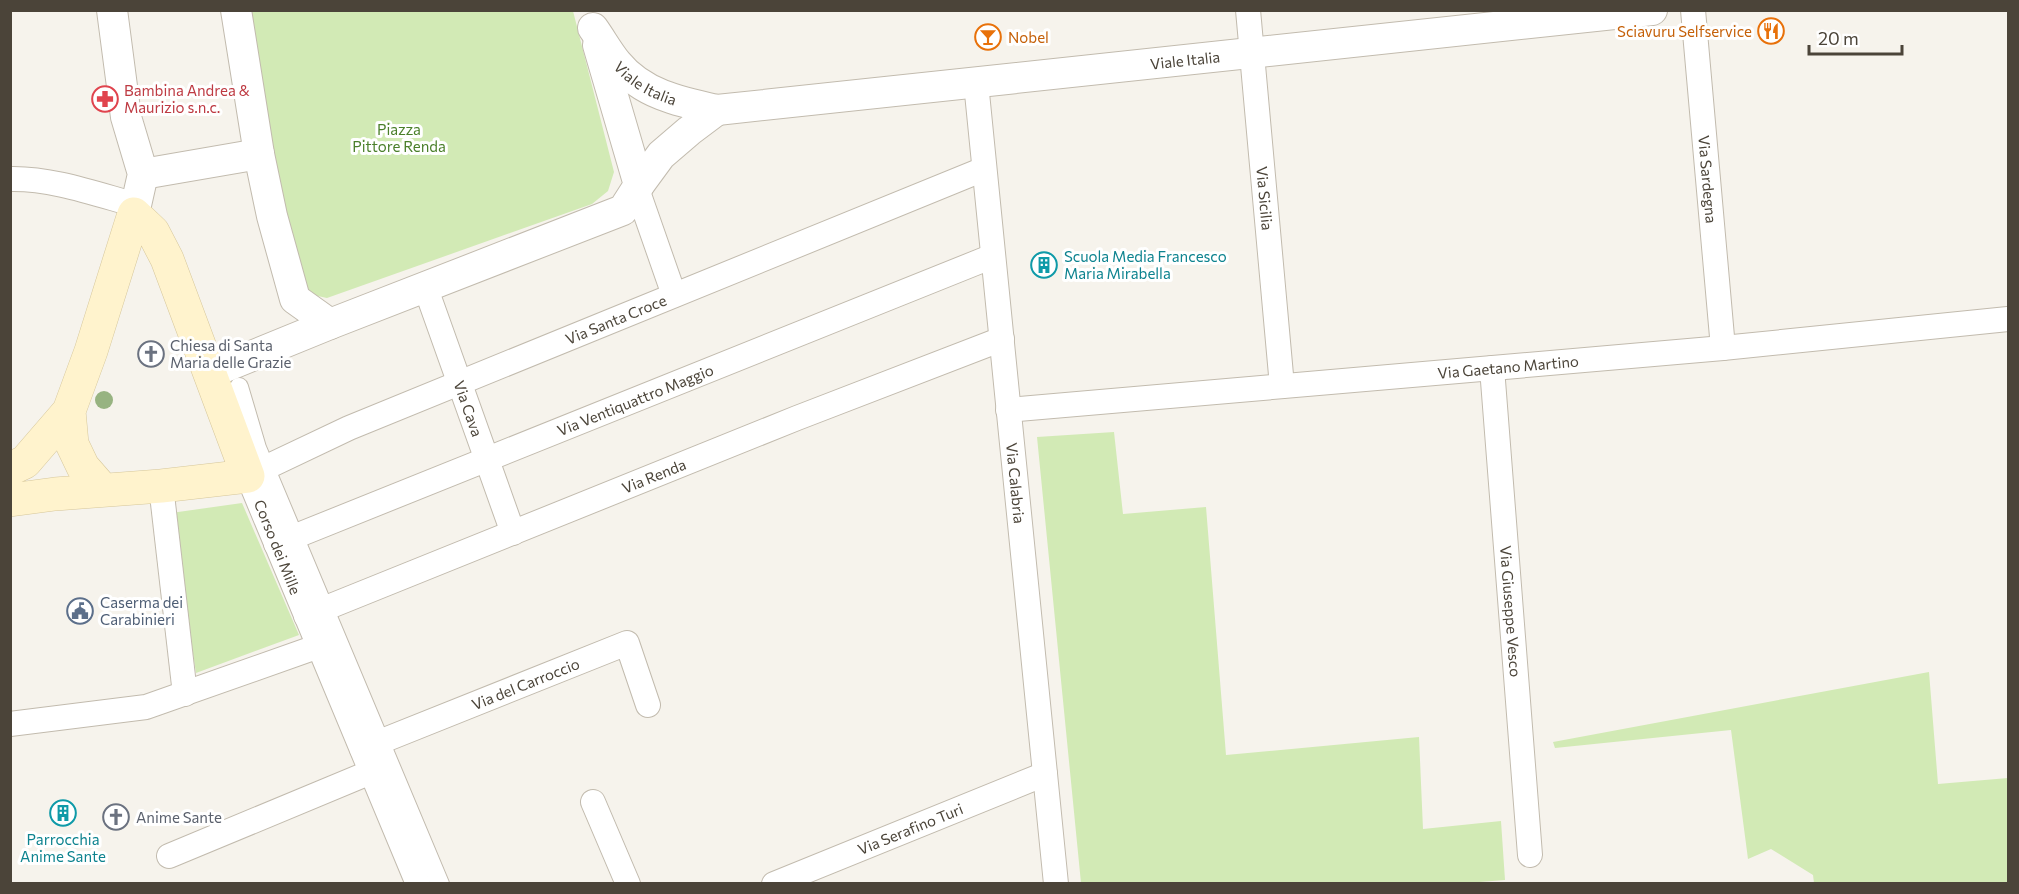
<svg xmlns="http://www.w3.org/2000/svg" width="2019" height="894" font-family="Commissioner,sans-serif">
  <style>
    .green { fill: #d2eab5 }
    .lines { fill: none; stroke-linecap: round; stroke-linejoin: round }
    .pedestrian-casing { stroke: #c2bbae; stroke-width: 20 }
    .minor-casing { stroke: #c2bbae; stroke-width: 26 }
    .tertiary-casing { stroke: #c2bbae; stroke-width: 32 }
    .secondary-casing { stroke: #d6c79b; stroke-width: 34 }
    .pedestrian { stroke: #fff; stroke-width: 18 }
    .minor { stroke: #fff; stroke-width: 24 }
    .tertiary { stroke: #fff; stroke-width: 30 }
    .secondary { stroke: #fff3cd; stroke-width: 33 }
    .tree { fill: #97b381 }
    .labels { text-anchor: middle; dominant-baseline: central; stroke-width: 6; stroke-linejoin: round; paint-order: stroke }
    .food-label { font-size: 15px; fill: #c56008; stroke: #fff; text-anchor: end }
    .street-label { font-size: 15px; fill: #4b4439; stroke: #fff }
    .health-label { font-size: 15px; fill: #be3a42; stroke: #fff; text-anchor: start }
    .park-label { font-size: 15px; fill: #4a7f2a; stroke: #fff }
    .culture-label { font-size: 15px; fill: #0d838f; stroke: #fff; text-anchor: start }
    .worship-label { font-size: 15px; fill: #5b616d; stroke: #fff; text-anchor: start }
    .service-label { font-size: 15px; fill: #4e5e75; stroke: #fff; text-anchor: start }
  </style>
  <rect width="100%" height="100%" fill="#f6f3ec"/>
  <path class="green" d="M 248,11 L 573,11 L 614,172 L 608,191 L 592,204 L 327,298 L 313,295 L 301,283 L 283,210 Z
    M 1114,432 L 1123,514 L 1206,507 L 1226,755 L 1419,737 L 1423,829 L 1501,821 L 1505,880 L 1454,884 L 1081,883 L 1037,437 Z
    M 242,503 L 299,635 L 196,673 L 171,513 Z
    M 1929,672 L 1938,784 L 2008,778 L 2008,883 L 1814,883 L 1813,875 L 1771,849 L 1748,859 L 1731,730 L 1555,748 L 1553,742 Z"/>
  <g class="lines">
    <g class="pedestrian-casing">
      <path id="pedestrian" d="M 239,387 L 257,448 L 440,884"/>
    </g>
    <g class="minor-casing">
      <g id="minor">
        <path id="s1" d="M 1248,10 L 1282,386"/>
        <path id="s2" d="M 1693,10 L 1723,348"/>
        <path id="s3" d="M 976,83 L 1056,884"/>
        <path d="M 10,179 C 52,178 96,194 136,205"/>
        <path d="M 637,189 L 674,295"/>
        <path id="s4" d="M 425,286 L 513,533"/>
        <path id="s5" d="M 1492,368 L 1530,855"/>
        <path id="s6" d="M 1008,410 L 1723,348 L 2008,319"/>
        <path d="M 161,486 L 185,694"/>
        <path id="s7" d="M 276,544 L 993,256"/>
        <path id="s8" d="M 306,616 L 797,418 L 1002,339"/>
        <path d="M 10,724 L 146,707 L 319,646"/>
        <path id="s9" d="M 362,749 L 627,643 L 648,705"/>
        <path d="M 593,802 L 628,884"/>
        <path d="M 169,856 L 371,772"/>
        <path id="s10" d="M 418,884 L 248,476 L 349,428 L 984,169"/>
        <path id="s11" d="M 774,884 L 1045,774"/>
      </g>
    </g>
    <g class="tertiary-casing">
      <g id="tertiary">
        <path d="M 112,10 L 126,117 L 143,174 L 134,214"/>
        <path d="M 236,10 L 259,154 L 272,216 L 295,299 L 330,324"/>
        <path id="s12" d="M 593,28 C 601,39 608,52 617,63 C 642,94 680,102 717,110 L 1652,10"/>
        <path d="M 143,174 L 259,154"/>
        <path d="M 639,185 L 661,155 L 689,131 L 717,110"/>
        <path d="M 210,373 L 330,324 L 623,210 L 639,185 L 598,45"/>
      </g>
    </g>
    <g class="secondary-casing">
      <path id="secondary" d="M 69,411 L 72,444 L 83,467 L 103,490
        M 10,469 L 25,462 L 69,411 L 91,351 L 134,214 L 153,232 L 167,259 L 248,476 L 161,486 L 55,494 L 10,500"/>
    </g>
    <use href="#pedestrian" class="pedestrian"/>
    <use href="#minor" class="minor"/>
    <use href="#tertiary" class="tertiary"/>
    <use href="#secondary" class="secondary"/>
  </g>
  <circle class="tree" cx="104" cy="400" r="9"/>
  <defs>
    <g id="restaurant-ring" transform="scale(1.35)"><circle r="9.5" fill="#fff" stroke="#e8710a" stroke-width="1.5"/><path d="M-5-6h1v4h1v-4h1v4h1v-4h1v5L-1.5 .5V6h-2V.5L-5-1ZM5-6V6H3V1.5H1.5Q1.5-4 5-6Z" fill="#e8710a"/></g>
    <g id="bar-ring" transform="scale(1.35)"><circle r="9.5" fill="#fff" stroke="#e8710a" stroke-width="1.5"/><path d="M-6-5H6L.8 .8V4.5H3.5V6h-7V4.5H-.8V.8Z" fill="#e8710a"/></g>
    <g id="pharmacy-ring" transform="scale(1.35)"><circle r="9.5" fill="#fff" stroke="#e0444e" stroke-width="1.5"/><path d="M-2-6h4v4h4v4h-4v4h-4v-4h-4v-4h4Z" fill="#e0444e"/></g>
    <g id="building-ring" transform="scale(1.35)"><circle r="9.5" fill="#fff" stroke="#0f9aa8" stroke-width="1.5"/><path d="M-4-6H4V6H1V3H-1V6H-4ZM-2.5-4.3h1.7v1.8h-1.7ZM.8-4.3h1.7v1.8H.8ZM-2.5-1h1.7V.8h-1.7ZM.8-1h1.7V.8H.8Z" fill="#0f9aa8"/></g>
    <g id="church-ring" transform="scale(1.35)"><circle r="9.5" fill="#fff" stroke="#6b7280" stroke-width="1.5"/><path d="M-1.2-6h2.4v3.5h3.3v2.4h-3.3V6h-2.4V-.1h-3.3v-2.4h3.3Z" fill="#6b7280"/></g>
    <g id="civic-ring" transform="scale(1.35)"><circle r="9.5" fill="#fff" stroke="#5c6f8a" stroke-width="1.5"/><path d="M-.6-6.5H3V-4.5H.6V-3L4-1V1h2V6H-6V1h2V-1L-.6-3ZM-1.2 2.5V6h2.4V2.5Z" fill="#5c6f8a"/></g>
  </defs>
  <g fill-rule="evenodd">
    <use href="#restaurant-ring" x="1771" y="31"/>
    <use href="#bar-ring" x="988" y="37"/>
    <use href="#pharmacy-ring" x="105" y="99"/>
    <use href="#building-ring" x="1044" y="265"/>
    <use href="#church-ring" x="151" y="354"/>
    <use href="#civic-ring" x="80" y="611"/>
    <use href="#building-ring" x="63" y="813"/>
    <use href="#church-ring" x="116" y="817"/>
  </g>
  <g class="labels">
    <g class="food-label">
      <text x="1752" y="31">Sciavuru Selfservice</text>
      <text x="1008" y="37" text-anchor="start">Nobel</text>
    </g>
    <g class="street-label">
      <text stroke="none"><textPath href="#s12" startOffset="626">Viale Italia</textPath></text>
      <text stroke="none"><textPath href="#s12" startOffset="78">Viale Italia</textPath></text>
      <text stroke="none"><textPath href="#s2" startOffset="170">Via Sardegna</textPath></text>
      <text stroke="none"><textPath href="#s1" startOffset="189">Via Sicilia</textPath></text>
      <text stroke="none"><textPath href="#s10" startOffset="842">Via Santa Croce</textPath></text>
      <text stroke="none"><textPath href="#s6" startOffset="502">Via Gaetano Martino</textPath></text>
      <text stroke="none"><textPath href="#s7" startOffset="387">Via Ventiquattro Maggio</textPath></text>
      <text stroke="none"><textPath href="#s4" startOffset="130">Via Cava</textPath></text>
      <text stroke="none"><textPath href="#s8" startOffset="375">Via Renda</textPath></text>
      <text stroke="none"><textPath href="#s3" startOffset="402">Via Calabria</textPath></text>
      <text transform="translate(278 547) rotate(68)">Corso dei Mille</text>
      <text stroke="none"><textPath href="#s5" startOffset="244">Via Giuseppe Vesco</textPath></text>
      <text stroke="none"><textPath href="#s9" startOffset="176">Via del Carroccio</textPath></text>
      <text stroke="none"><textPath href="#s11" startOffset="147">Via Serafino Turi</textPath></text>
    </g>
    <g class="health-label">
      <text x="124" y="90">Bambina Andrea &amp;<tspan x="124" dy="17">Maurizio s.n.c.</tspan></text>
    </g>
    <g class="park-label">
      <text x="399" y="129">Piazza<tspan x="399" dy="17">Pittore Renda</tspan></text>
    </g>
    <g class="culture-label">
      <text x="1064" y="256">Scuola Media Francesco<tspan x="1064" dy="17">Maria Mirabella</tspan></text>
      <text x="63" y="839" text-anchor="middle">Parrocchia<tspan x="63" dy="17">Anime Sante</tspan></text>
    </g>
    <g class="worship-label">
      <text x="170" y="345">Chiesa di Santa<tspan x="170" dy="17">Maria delle Grazie</tspan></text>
      <text x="136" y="817">Anime Sante</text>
    </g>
    <g class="service-label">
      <text x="100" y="602">Caserma dei<tspan x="100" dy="17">Carabinieri</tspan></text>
    </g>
  </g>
  <rect width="2019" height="894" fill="none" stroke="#4b4439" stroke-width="24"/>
  <path d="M1809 45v9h93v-9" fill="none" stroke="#4b4439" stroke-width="3"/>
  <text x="1818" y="45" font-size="18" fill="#4b4439" stroke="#ffffff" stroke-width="4.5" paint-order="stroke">20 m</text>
</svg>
